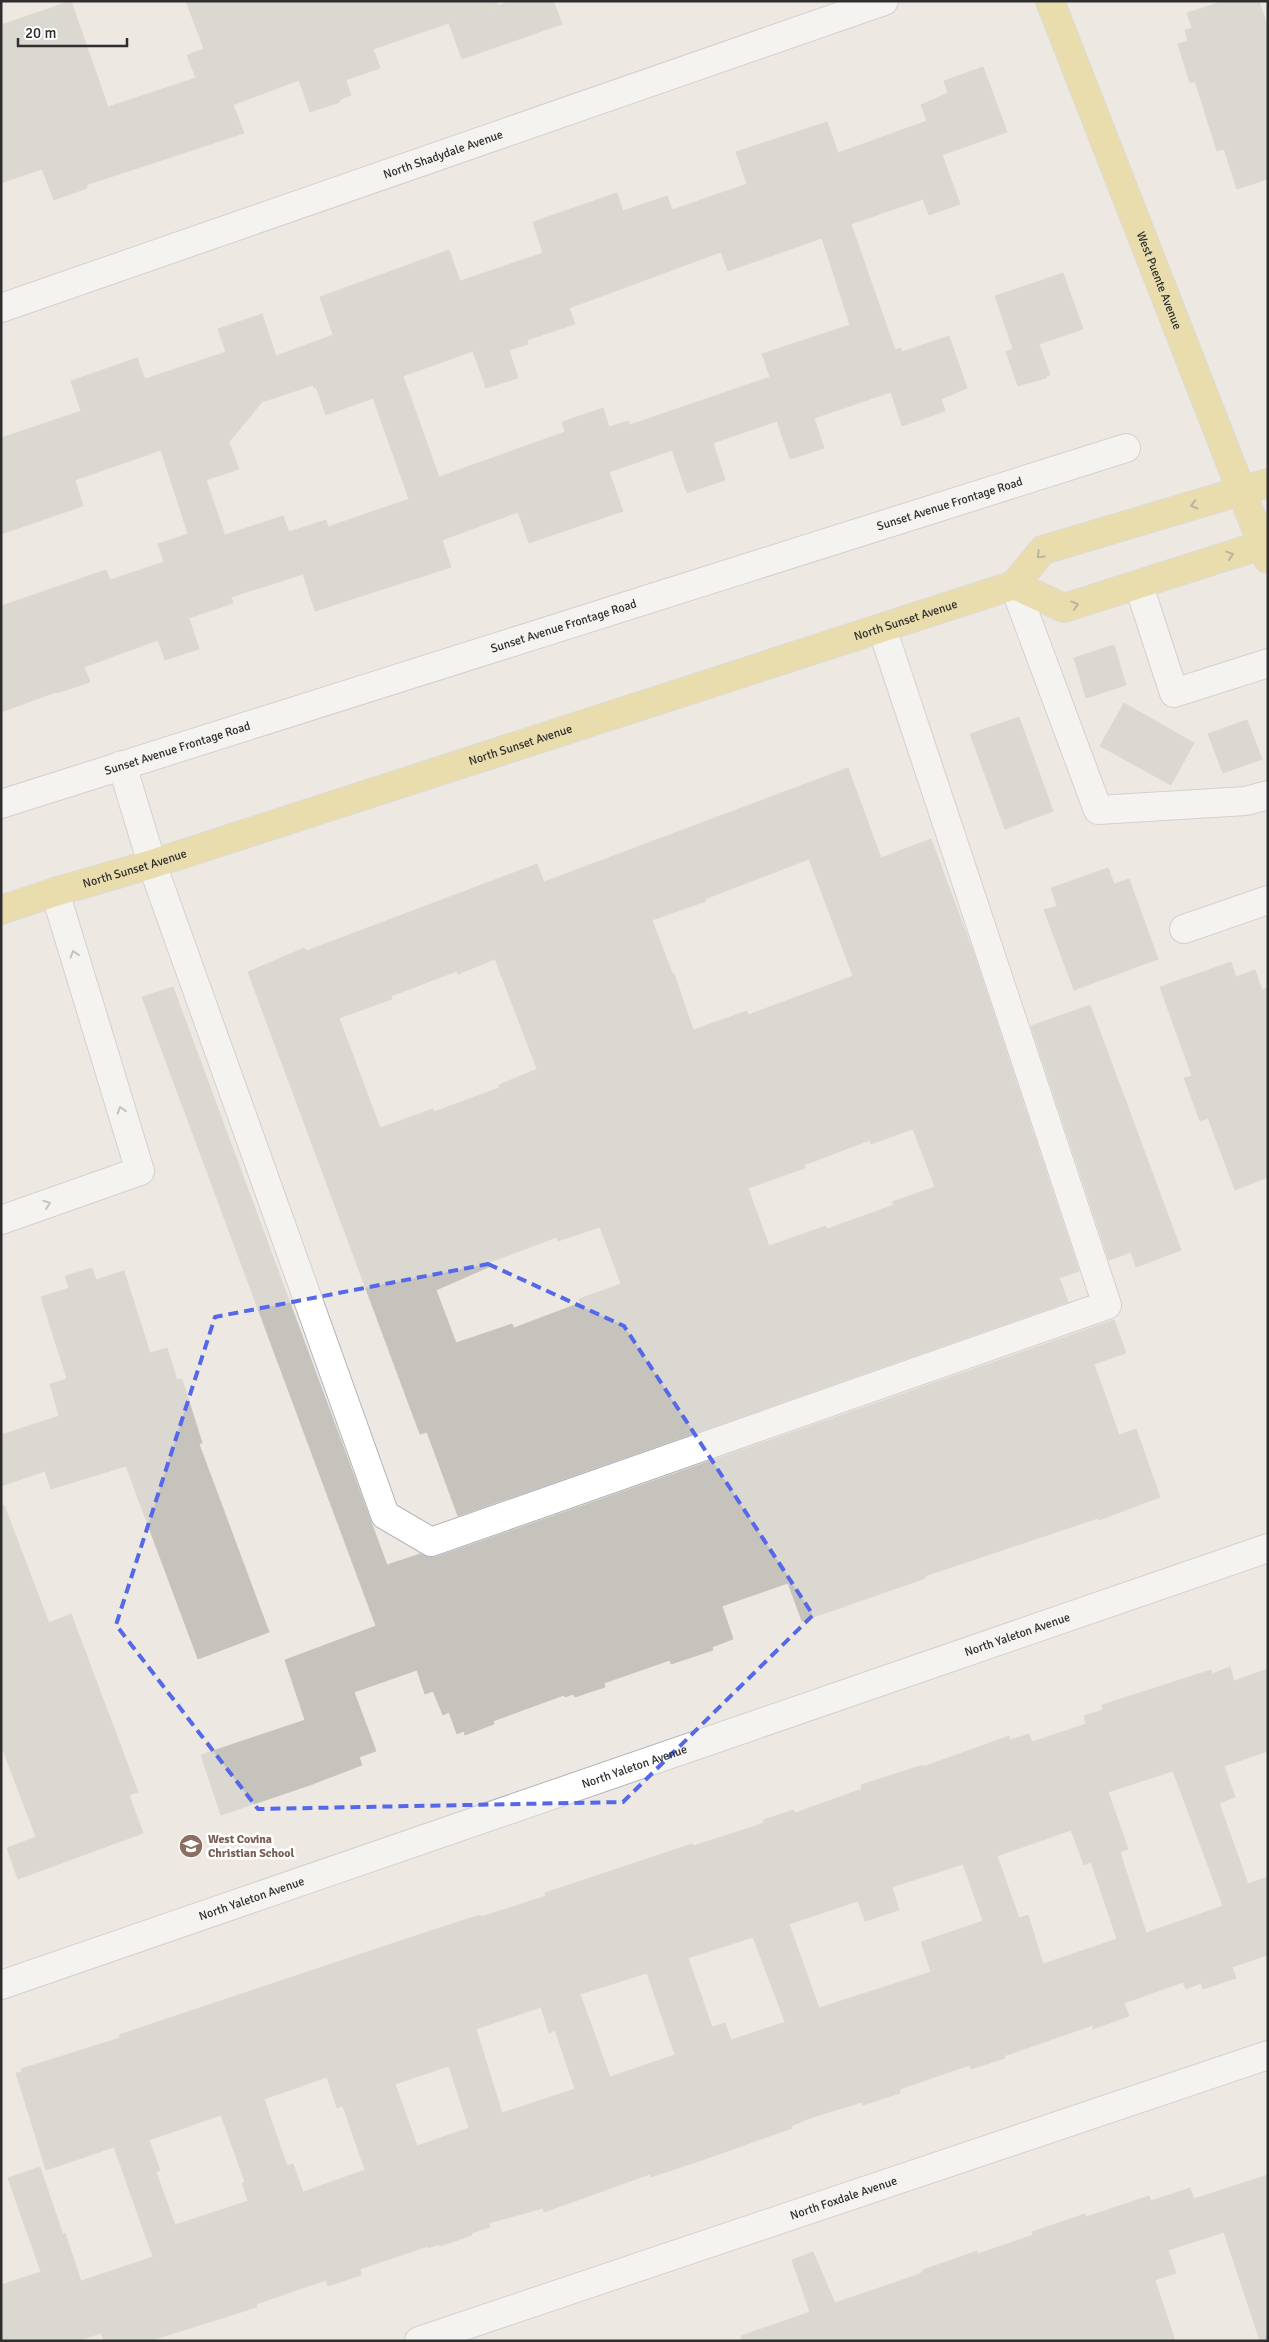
<svg xmlns="http://www.w3.org/2000/svg" width="1269" height="2342" font-family="Signika,sans-serif">
  <style>
    .building { fill: #c6c3bd; stroke: #c9c5bb; fill-rule: evenodd }
    .lines { fill: none; stroke-linecap: round; stroke-linejoin: round }
    .minor-casing { stroke: #b2b3bc; stroke-width: 30 }
    .major-casing { stroke: #c9c9c9; stroke-width: 30 }
    .minor { stroke: #fff; stroke-width: 28 }
    .major { stroke: #e4ce70; stroke-width: 28 }
    .oneway { stroke: #80764c }
    .oneway2 { stroke: #969696 }
    .marked { fill: none; stroke: #5468e9; stroke-width: 4; stroke-dasharray: 10 6; stroke-linejoin: round }
    .labels { text-anchor: middle; dominant-baseline: central; stroke-width: 5; stroke-linejoin: round; paint-order: stroke }
    .street-label { font-size: 12px; fill: #2e2e2e; stroke: #fff }
    .education-label { font-size: 12px; font-weight: bold; fill: #785e54; stroke: #fff; text-anchor: start }
  </style>
  <rect width="100%" height="100%" fill="#ede9e2"/>
  <path class="building" d="M 71,1 L 108,107 L 196,78 L 187,55 L 204,49 L 186,1 L 497,1 L 498,6 L 487,10 L 511,1 L 553,1 L 562,24 L 462,59 L 449,23 L 373,49 L 380,68 L 346,80 L 351,95 L 339,100 L 340,102 L 310,112 L 299,80 L 233,105 L 244,133 L 86,185 L 87,188 L 54,200 L 42,169 L 1,183 L 1,25 Z
    M 1224,1 L 1259,1 L 1268,28 L 1268,179 L 1237,189 L 1224,149 L 1217,151 L 1195,81 L 1190,83 L 1178,44 L 1188,41 L 1185,30 L 1192,28 L 1187,13 Z
    M 983,67 L 1007,132 L 942,155 L 960,204 L 929,215 L 923,199 L 851,224 L 895,350 L 901,348 L 902,352 L 949,336 L 967,388 L 941,399 L 945,411 L 902,426 L 891,392 L 814,418 L 824,448 L 790,459 L 777,421 L 713,443 L 725,480 L 687,493 L 672,450 L 609,472 L 623,511 L 529,543 L 518,512 L 442,540 L 451,567 L 315,611 L 303,574 L 231,597 L 233,603 L 189,618 L 199,649 L 165,660 L 158,640 L 84,667 L 90,682 L 57,693 L 56,692 L 1,712 L 1,606 L 106,570 L 110,580 L 164,562 L 158,544 L 188,534 L 161,450 L 75,480 L 83,506 L 1,534 L 1,438 L 81,411 L 71,381 L 137,358 L 145,379 L 226,352 L 218,329 L 262,314 L 276,356 L 333,335 L 320,297 L 449,250 L 460,281 L 543,253 L 533,222 L 617,193 L 623,211 L 667,196 L 672,210 L 747,184 L 736,152 L 827,122 L 838,153 L 927,121 L 921,105 L 948,93 L 944,81 ZM 822,238 L 850,325 L 762,354 L 770,377 L 630,425 L 628,421 L 609,427 L 603,408 L 562,422 L 565,432 L 439,477 L 403,376 L 473,351 L 486,388 L 518,378 L 509,350 L 528,344 L 527,340 L 575,324 L 569,308 L 721,252 L 728,271 ZM 313,385 L 314,388 L 316,387 L 326,415 L 373,398 L 409,499 L 328,527 L 326,520 L 289,532 L 283,516 L 225,535 L 206,480 L 239,469 L 229,442 L 262,402 Z
    M 1063,273 L 1083,329 L 1039,344 L 1050,375 L 1046,376 L 1046,378 L 1018,386 L 1006,352 L 1013,349 L 995,296 Z
    M 1114,645 L 1126,685 L 1086,698 L 1074,658 Z
    M 1124,703 L 1194,743 L 1171,785 L 1100,746 Z
    M 1019,717 L 1053,811 L 1005,829 L 970,734 Z
    M 1247,720 L 1262,759 L 1223,773 L 1208,734 Z
    M 848,768 L 881,858 L 931,839 L 972,949 L 1079,1271 L 1059,1278 L 1068,1302 L 458,1516 L 427,1432 L 420,1434 L 248,972 L 304,948 L 306,951 L 537,864 L 544,882 ZM 809,859 L 853,976 L 748,1015 L 747,1011 L 693,1030 L 674,973 L 672,973 L 652,920 L 706,901 L 705,899 ZM 495,959 L 537,1069 L 499,1085 L 499,1088 L 434,1112 L 433,1109 L 380,1128 L 339,1018 L 392,999 L 391,996 L 457,971 L 458,974 ZM 913,1129 L 935,1187 L 892,1202 L 894,1205 L 827,1229 L 826,1226 L 769,1246 L 748,1188 L 805,1168 L 804,1165 L 870,1140 L 871,1144 ZM 600,1227 L 621,1284 L 579,1299 L 580,1303 L 514,1328 L 512,1324 L 456,1343 L 436,1290 L 491,1266 L 490,1262 L 557,1237 L 558,1241 Z
    M 1108,868 L 1114,884 L 1129,879 L 1158,959 L 1074,990 L 1044,910 L 1057,906 L 1051,888 Z
    M 1231,962 L 1236,977 L 1255,970 L 1262,990 L 1268,988 L 1268,1177 L 1235,1190 L 1208,1118 L 1200,1121 L 1184,1078 L 1192,1076 L 1160,987 Z
    M 173,987 L 387,1565 L 420,1554 L 429,1557 L 436,1557 L 1114,1320 L 1126,1353 L 1094,1364 L 1119,1435 L 1136,1429 L 1160,1497 L 1099,1520 L 1098,1518 L 925,1576 L 926,1578 L 802,1621 L 788,1583 L 722,1606 L 733,1639 L 712,1647 L 713,1650 L 671,1664 L 670,1660 L 604,1683 L 605,1687 L 575,1697 L 573,1694 L 565,1697 L 564,1695 L 493,1721 L 494,1724 L 465,1735 L 464,1731 L 457,1734 L 449,1712 L 443,1715 L 433,1691 L 425,1694 L 417,1670 L 354,1692 L 376,1751 L 359,1757 L 362,1765 L 310,1785 L 221,1815 L 201,1755 L 305,1720 L 285,1660 L 376,1626 L 142,997 Z
    M 1090,1005 L 1181,1250 L 1136,1267 L 1131,1252 L 1109,1260 L 1031,1026 Z
    M 92,1268 L 96,1280 L 124,1271 L 150,1353 L 167,1348 L 177,1380 L 182,1379 L 202,1443 L 199,1444 L 269,1632 L 198,1659 L 126,1466 L 51,1489 L 45,1471 L 1,1486 L 1,1435 L 59,1416 L 50,1384 L 67,1379 L 41,1297 L 69,1288 L 65,1276 Z
    M 4,1505 L 49,1623 L 71,1614 L 138,1792 L 129,1795 L 143,1833 L 18,1879 L 7,1848 L 36,1837 L 1,1745 L 1,1506 Z
    M 1230,1667 L 1234,1681 L 1268,1669 L 1268,1751 L 1224,1766 L 1235,1797 L 1219,1803 L 1248,1884 L 1268,1877 L 1268,1955 L 1232,1967 L 1236,1978 L 1203,1989 L 1201,1983 L 1186,1989 L 1183,1982 L 1124,2003 L 1129,2016 L 1093,2029 L 1093,2025 L 1004,2056 L 1005,2058 L 971,2069 L 970,2065 L 900,2089 L 900,2093 L 863,2105 L 862,2102 L 810,2118 L 791,2126 L 792,2128 L 705,2159 L 651,2177 L 650,2174 L 544,2212 L 543,2208 L 489,2223 L 490,2227 L 471,2233 L 472,2235 L 440,2246 L 439,2244 L 428,2248 L 428,2246 L 360,2269 L 361,2275 L 328,2286 L 326,2280 L 256,2304 L 257,2307 L 149,2341 L 104,2341 L 101,2333 L 77,2341 L 1,2341 L 1,2285 L 41,2272 L 8,2178 L 40,2167 L 63,2235 L 65,2233 L 81,2281 L 153,2257 L 114,2147 L 46,2170 L 16,2073 L 22,2072 L 21,2069 L 120,2038 L 119,2035 L 391,1944 L 480,1915 L 481,1917 L 546,1896 L 545,1893 L 692,1844 L 693,1846 L 737,1832 L 764,1823 L 763,1820 L 794,1810 L 795,1813 L 862,1789 L 861,1785 L 923,1765 L 923,1767 L 1009,1736 L 1010,1740 L 1029,1734 L 1032,1742 L 1086,1724 L 1084,1716 L 1103,1710 L 1102,1705 L 1211,1670 L 1212,1674 ZM 1173,1771 L 1223,1906 L 1146,1933 L 1120,1852 L 1128,1849 L 1108,1792 ZM 1071,1830 L 1084,1865 L 1091,1862 L 1117,1939 L 1043,1964 L 1028,1915 L 1019,1918 L 997,1856 ZM 963,1864 L 983,1921 L 921,1942 L 931,1972 L 819,2008 L 789,1924 L 858,1901 L 865,1921 L 899,1910 L 892,1887 ZM 753,1937 L 785,2022 L 731,2040 L 725,2023 L 712,2027 L 688,1958 ZM 647,1973 L 675,2055 L 610,2077 L 580,1994 ZM 541,2007 L 549,2033 L 555,2030 L 575,2089 L 502,2113 L 476,2029 ZM 449,2066 L 469,2128 L 417,2146 L 395,2084 ZM 327,2077 L 337,2108 L 343,2106 L 365,2170 L 303,2192 L 293,2164 L 287,2166 L 264,2099 ZM 221,2115 L 245,2182 L 242,2183 L 248,2201 L 175,2225 L 156,2172 L 160,2170 L 149,2140 Z
    M 1268,2175 L 1268,2341 L 1260,2341 L 1224,2232 L 1168,2250 L 1176,2273 L 1155,2280 L 1175,2341 L 742,2341 L 741,2336 L 810,2312 L 792,2260 L 813,2252 L 835,2303 L 917,2275 L 923,2272 L 923,2270 L 977,2251 L 978,2254 L 1033,2235 L 1032,2232 L 1085,2214 L 1086,2217 L 1149,2196 L 1151,2201 L 1190,2188 L 1194,2199 Z"/>
  <g class="lines">
    <g class="minor-casing">
      <g id="minor">
        <path id="s1" d="M 1,308 L 884,1"/>
        <path d="M 1014,585 L 1098,810 L 1246,801 L 1268,795"/>
        <path d="M 1139,586 L 1174,693 L 1268,663"/>
        <path d="M 122,765 L 152,864 L 385,1515 L 431,1542 L 1107,1305 L 882,628"/>
        <path id="s2" d="M 1,804 L 1126,448"/>
        <path d="M 1184,929 L 1268,900"/>
        <path d="M 1,1220 L 140,1171 L 55,892"/>
        <path id="s3" d="M 1,1985 L 1268,1548"/>
        <path id="s4" d="M 419,2341 L 1268,2055"/>
      </g>
    </g>
    <g class="major-casing">
      <g id="major">
        <path id="s5" d="M 1050,1 L 1268,559"/>
        <path d="M 1014,585 L 1064,608 L 1268,543"/>
        <path id="s6" d="M 1,910 L 55,892 L 152,864 L 1014,585 L 1043,550 L 1268,483"/>
      </g>
    </g>
    <use href="#minor" class="minor"/>
    <use href="#major" class="major"/>
  </g>
  <defs><path id="oneway-chevron" d="M-2-3.5L2.5 0L-2 3.5" fill="none" stroke-width="1.6" stroke-linecap="round" stroke-linejoin="round" transform="scale(1.25)"/></defs>
  <g class="oneway">
    <use href="#oneway-chevron" transform="translate(1194 505) rotate(164)"/>
    <use href="#oneway-chevron" transform="translate(1040 555) rotate(136)"/>
    <use href="#oneway-chevron" transform="translate(1230 555) rotate(-18)"/>
    <use href="#oneway-chevron" transform="translate(1075 605) rotate(-17)"/>
  </g>
  <g class="oneway2">
    <use href="#oneway-chevron" transform="translate(74 954) rotate(-107)"/>
    <use href="#oneway-chevron" transform="translate(121 1110) rotate(-107)"/>
    <use href="#oneway-chevron" transform="translate(47 1204) rotate(-19)"/>
  </g>
  <path d="M0 0H1269V2342H0ZM 488,1264 L 624,1326 L 813,1615 L 623,1802 L 258,1809 L 116,1625 L 215,1317 Z" fill="#ede9e2" fill-opacity=".55" fill-rule="evenodd"/>
  <path class="marked" d="M 488,1264 L 624,1326 L 813,1615 L 623,1802 L 258,1809 L 116,1625 L 215,1317 Z"/>
  <defs>
    <g id="school-disc" transform="scale(1.25)"><circle r="9.5" fill="#8d6e63" stroke="#fff"/><path d="M0-5L7-2L0 1L-7-2ZM-4 1L0 2.5L4 1V4Q0 6-4 4Z" fill="#fff"/></g>
  </defs>
  <g fill-rule="evenodd">
    <use href="#school-disc" x="191" y="1846"/>
  </g>
  <g class="labels">
    <g class="street-label">
      <text stroke="none"><textPath href="#s1" startOffset="468">North Shadydale Avenue</textPath></text>
      <text stroke="none"><textPath href="#s5" startOffset="300">West Puente Avenue</textPath></text>
      <text stroke="none"><textPath href="#s2" startOffset="995">Sunset Avenue Frontage Road</textPath></text>
      <text stroke="none"><textPath href="#s6" startOffset="950">North Sunset Avenue</textPath></text>
      <text stroke="none"><textPath href="#s2" startOffset="590">Sunset Avenue Frontage Road</textPath></text>
      <text stroke="none"><textPath href="#s6" startOffset="545">North Sunset Avenue</textPath></text>
      <text stroke="none"><textPath href="#s2" startOffset="185">Sunset Avenue Frontage Road</textPath></text>
      <text stroke="none"><textPath href="#s6" startOffset="140">North Sunset Avenue</textPath></text>
      <text stroke="none"><textPath href="#s3" startOffset="1075">North Yaleton Avenue</textPath></text>
      <text stroke="none"><textPath href="#s3" startOffset="670">North Yaleton Avenue</textPath></text>
      <text stroke="none"><textPath href="#s3" startOffset="265">North Yaleton Avenue</textPath></text>
      <text stroke="none"><textPath href="#s4" startOffset="448">North Foxdale Avenue</textPath></text>
    </g>
    <g class="education-label">
      <text x="208" y="1839">West Covina<tspan x="208" dy="14">Christian School</tspan></text>
    </g>
  </g>
  <rect width="1269" height="2342" fill="none" stroke="#2e2e2e" stroke-width="5"/>
  <path d="M18 38v8h109v-8" fill="none" stroke="#2e2e2e" stroke-width="2.5"/>
  <text x="25" y="38" font-size="15" fill="#2e2e2e" stroke="#ffffff" stroke-width="4" paint-order="stroke">20 m</text>
</svg>
